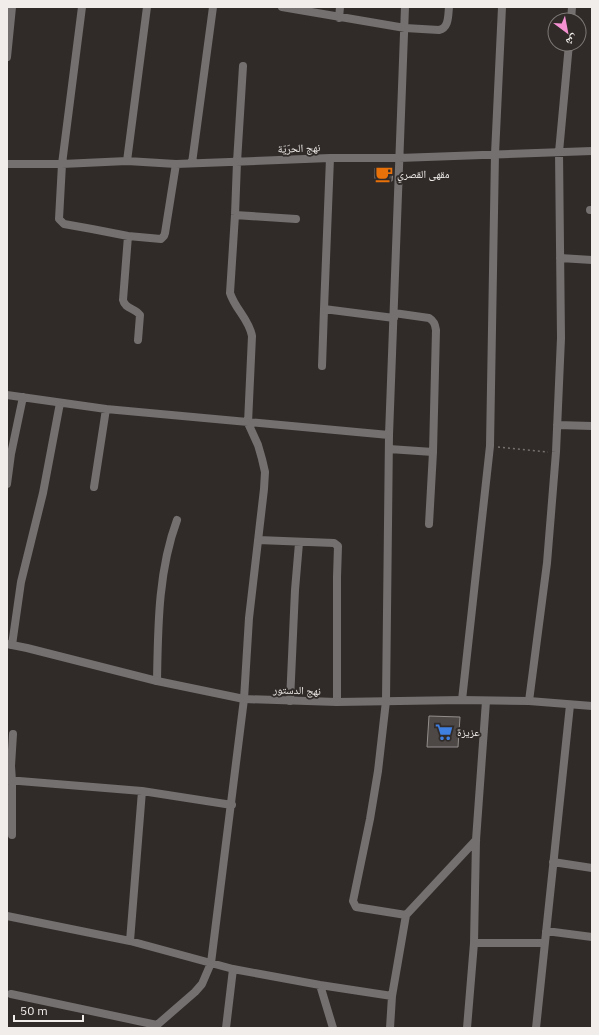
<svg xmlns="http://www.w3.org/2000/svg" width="599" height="1035" font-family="'IBM Plex Sans','Noto Naskh Arabic',sans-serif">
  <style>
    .building { fill: #4d4746; stroke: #948d8c }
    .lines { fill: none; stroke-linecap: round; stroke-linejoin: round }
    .path { stroke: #767270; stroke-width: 1.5; stroke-dasharray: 2 3; stroke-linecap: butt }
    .minor { stroke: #73706f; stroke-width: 8 }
    .tertiary { stroke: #73706f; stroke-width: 8 }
    .labels { text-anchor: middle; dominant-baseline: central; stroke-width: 4; stroke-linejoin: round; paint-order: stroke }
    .street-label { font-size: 11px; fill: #f0edeb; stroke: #302b29 }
    .poi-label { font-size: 11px; fill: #f0edeb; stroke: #302b29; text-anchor: start }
  </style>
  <rect width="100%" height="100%" fill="#302b29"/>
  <path class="building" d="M 375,168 L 393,168 L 392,181 L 375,181 Z
    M 429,716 L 460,717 L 458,747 L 427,747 Z"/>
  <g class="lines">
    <path class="path" d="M 498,447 L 548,452"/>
    <path class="minor" d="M 82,7 L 62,164 L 59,219 L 64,224 L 92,229 L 128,236 L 161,239 L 164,236 L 165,233 L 176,164
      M 282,7 L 405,28 L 439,30 C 449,28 448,16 449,7
      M 405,7 L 389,435 L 386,701 L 378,771 L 370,819 L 353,901 L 356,907 L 406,915
      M 339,18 L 340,7
      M 571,20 L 572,7
      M 7,57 L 12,7
      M 127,161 L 147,7
      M 192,163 L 213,7
      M 7,164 L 62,164 L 127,161 L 176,164 L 330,158 L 399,158 L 592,151
      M 590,210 L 592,210
      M 235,215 L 296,219
      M 128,236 L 123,300 C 125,309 135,308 140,315 L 138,340
      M 560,258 L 592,260
      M 324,309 L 330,158
      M 394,313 L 429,318 C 434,321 435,324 436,330 L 433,452 L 429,524
      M 322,366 L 324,309 L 394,318
      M 7,395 L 106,409 L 389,435
      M 557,425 L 592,426
      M 389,449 L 433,452
      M 7,484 L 11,454 L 23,397
      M 94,487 L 106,409
      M 258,540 L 334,543 L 338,546 L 337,577 L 337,702
      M 12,645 L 21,582 L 43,493 L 60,403
      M 157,681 C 158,628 158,571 177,520
      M 462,700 L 490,446 L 495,154 L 502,7
      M 290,701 L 295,590 L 299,543
      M 529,701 L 547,563 L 556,452 L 561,338 L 559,152 L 569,44
      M 7,780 L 142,791 L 232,805
      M 12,835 L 12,781 L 11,766 L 13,734
      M 553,862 L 592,868
      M 7,916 L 130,941 L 233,969 L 320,985 L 392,996
      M 546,931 L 592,937
      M 130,941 L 142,791
      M 474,943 L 544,943
      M 320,985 L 333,1028
      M 11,994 L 157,1025
      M 156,1028 L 157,1025 L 195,992 L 202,984 L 211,963 L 244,699 L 249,618 L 264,489 L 265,472 L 262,459 L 258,445 L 248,423 L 252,336 C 249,319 235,309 230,293 L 235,215 L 237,162 L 243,66
      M 226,1028 L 233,969
      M 390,1028 L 392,996 L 406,915 L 476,840
      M 467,1028 L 474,943 L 476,840 L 486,701
      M 536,1028 L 570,705"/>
    <path class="tertiary" d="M 7,644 L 27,648 L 157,681 L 244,699 L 337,702 L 462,700 L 529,701 L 592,706"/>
  </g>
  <defs>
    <g id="cafe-bare" transform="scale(1.38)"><path d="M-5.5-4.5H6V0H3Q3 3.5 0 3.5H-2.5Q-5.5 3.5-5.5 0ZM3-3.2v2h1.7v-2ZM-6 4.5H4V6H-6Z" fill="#e8710a" stroke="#302b29" stroke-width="2.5" paint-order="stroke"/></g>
    <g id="supermarket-bare" transform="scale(1.38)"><path d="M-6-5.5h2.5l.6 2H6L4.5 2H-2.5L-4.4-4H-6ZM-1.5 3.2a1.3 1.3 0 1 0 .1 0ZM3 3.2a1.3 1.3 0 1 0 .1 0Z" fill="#3f7fe0" stroke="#302b29" stroke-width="2.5" paint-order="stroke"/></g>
  </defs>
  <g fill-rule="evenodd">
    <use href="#cafe-bare" x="384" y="174"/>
    <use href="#supermarket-bare" x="444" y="732"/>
  </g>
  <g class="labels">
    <g class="street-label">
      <text transform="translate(299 148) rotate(-2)">نهج الحرّيّة</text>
      <text transform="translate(297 690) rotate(2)">نهج الدستور</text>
    </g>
    <g class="poi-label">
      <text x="397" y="174">مقهى القصري</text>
      <text x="457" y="732">عزيزة</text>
    </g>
  </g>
  <rect width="599" height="1035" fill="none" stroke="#f0edeb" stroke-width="16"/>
  <g transform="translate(567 32) rotate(148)"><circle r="19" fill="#302b29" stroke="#7d7977"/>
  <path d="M0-3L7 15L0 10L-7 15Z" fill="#f591d2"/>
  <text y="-6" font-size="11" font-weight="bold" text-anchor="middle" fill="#f0edeb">ش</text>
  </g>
  <path d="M14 1015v6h69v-6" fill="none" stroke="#f0edeb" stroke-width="2"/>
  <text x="20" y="1015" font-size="12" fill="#f0edeb" stroke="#302b29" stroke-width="3" paint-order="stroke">50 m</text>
</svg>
